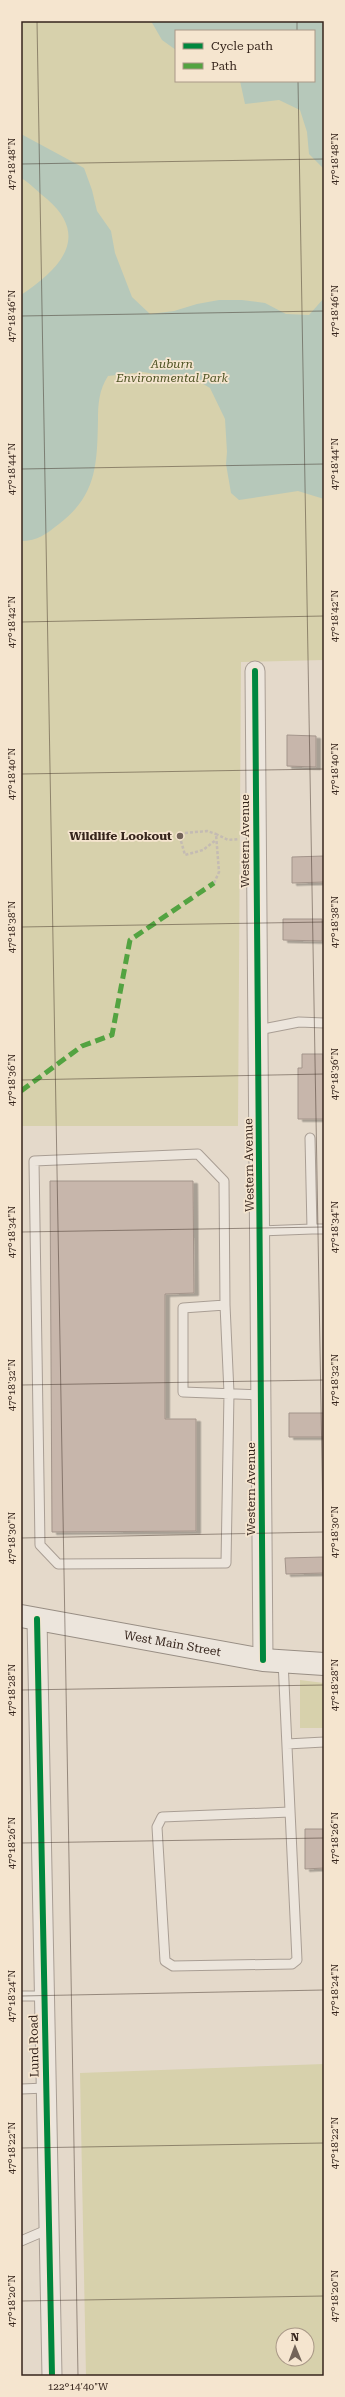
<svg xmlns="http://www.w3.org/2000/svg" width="345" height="2397" font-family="'Roboto Serif',serif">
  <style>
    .green { fill: #d7d1ac; fill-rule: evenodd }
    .water { fill: #b6c8ba }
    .building { fill: #c7b6ab; stroke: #a3948a; filter: url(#shadow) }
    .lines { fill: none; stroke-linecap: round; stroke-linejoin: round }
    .lane-casing { stroke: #a99e94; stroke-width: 11 }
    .street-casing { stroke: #a99e94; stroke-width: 21 }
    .secondary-casing { stroke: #988e84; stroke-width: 24 }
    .path { stroke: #c4bbb3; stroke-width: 2.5; stroke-dasharray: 3 2; stroke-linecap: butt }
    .lane { stroke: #ece5dc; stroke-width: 9 }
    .street { stroke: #ece5dc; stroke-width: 19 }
    .secondary { stroke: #ece5dc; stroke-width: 22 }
    .quiet { stroke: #53a341; stroke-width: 5; stroke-dasharray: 10 5; stroke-linecap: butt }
    .cycleway-casing { stroke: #f5e5cf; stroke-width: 8 }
    .cycleway { stroke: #00873e; stroke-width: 6 }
    .ticks { fill: none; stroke: #36251c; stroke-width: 1; stroke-opacity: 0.45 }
    .poi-dot { fill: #736459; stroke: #f5e5cf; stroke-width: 1.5 }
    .labels { text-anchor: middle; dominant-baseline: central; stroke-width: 3.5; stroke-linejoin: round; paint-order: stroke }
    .park-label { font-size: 12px; font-style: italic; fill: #4e5323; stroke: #f5e5cf }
    .poi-label { font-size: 12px; font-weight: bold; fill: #36251c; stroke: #f5e5cf; text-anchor: end }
    .street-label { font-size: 12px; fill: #36251c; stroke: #f5e5cf }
    .neatline { fill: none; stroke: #36251c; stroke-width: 1.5 }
    .ticks-label { font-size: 10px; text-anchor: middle; fill: #36251c }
  </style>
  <defs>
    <filter id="shadow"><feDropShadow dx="4.5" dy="2.5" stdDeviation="0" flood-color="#0004"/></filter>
  </defs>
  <rect width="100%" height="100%" fill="#e4d9ca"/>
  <path class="green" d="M 21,21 L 324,21 L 324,660 L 241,662 L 238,1126 L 21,1126 ZM 176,31 L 314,31 L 314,81 L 176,81 Z
    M 300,1680 L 324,1683 L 324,1728 L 300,1728 Z
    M 324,2064 L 324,2376 L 86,2376 L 80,2073 ZM 283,2335 L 307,2335 L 307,2359 L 283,2359 Z"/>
  <path class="water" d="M 151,21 L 324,21 L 324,169 L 309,154 L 307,132 L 300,110 L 279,100 L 245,104 L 240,81 L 314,81 L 314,31 L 176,31 L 176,50 L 162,40 Z
    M 21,134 L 84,168 L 92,190 L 97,211 L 111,231 L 115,253 L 132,297 L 150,314 L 174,311 L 197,304 L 219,300 L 242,300 L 265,303 L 286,314 L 309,315 L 324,298 L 324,499 L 298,491 L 239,500 L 231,493 L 226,464 L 227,452 L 225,419 L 210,388 L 200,382 L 143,372 L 108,376 C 99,390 98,404 98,420 C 97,464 97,495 59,524 C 46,534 38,541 21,541 L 21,295 C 58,270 92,238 47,199 C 39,193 30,183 21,178 Z"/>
  <path class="building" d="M 287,735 L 316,736 L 316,767 L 287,766 Z
    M 324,856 L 324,882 L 292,883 L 292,857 Z
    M 283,919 L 322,919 L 322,941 L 283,940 Z
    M 302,1054 L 323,1054 L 324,1119 L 298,1119 L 298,1068 L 302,1068 Z
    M 50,1181 L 193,1181 L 194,1293 L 165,1294 L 165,1419 L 196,1419 L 196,1531 L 52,1532 Z
    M 289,1413 L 324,1413 L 324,1437 L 289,1437 Z
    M 324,1557 L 324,1573 L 286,1574 L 285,1558 Z
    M 305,1829 L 324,1829 L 324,1868 L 305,1869 Z"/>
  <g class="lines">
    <g class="lane-casing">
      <path id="lane" d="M 258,1030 L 299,1022 L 324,1023
        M 312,1229 L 324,1229
        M 260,1231 L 312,1229 L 310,1138
        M 225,1305 L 229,1393 L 226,1563 L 58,1564 L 40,1545 L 34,1161 L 198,1154 L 224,1181 L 225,1305 L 183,1308 L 183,1392 L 261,1395
        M 283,1661 L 297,1960 L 292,1964 L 173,1966 L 165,1961 L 157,1827 L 162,1817 L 290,1812
        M 287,1744 L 324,1742
        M 21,1996 L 44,1996
        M 21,2089 L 46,2088
        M 21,2241 L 49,2229"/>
    </g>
    <g class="street-casing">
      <path id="street" d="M 255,671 L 263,1660
        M 37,1619 L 52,2376"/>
    </g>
    <g class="secondary-casing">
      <g id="secondary">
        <path id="s1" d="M 21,1616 L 263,1660 L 324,1664"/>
      </g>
    </g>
    <path class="path" d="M 185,833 L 207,831 L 216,834
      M 181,841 L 185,855 L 203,850 L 216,840
      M 214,883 L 219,872 L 216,834 L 228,840 L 239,839"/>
    <use href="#lane" class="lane"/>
    <use href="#street" class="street"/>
    <use href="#secondary" class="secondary"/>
    <path class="quiet" d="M 21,1091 L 82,1046 L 112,1035 L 130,940 L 214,883"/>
    <g class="cycleway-casing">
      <path id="cycleway" d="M 255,671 L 263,1660
        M 37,1619 L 52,2376"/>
    </g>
    <use href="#cycleway" class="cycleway"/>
  </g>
  <path class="ticks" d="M 37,21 L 78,2376M 297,21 L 297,31M 298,81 L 324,1578M 21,164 L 324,159M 21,316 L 324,311M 21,469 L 324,464M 21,622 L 324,616M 21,774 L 324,769M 21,927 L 324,922M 21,1080 L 324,1074M 21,1232 L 324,1227M 21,1385 L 324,1380M 21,1538 L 324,1532M 21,1690 L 324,1685M 21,1843 L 324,1838M 21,1996 L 324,1990M 21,2148 L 324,2143M 21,2301 L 324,2296"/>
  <circle class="poi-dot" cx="180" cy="836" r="4"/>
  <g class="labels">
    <g class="park-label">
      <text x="172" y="364">Auburn<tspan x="172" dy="14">Environmental Park</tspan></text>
    </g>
    <g class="poi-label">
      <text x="172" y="836">Wildlife Lookout</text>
    </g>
    <g class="street-label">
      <text transform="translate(245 841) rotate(-90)">Western Avenue</text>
      <text transform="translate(249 1165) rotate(-91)">Western Avenue</text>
      <text transform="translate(251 1489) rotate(-90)">Western Avenue</text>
      <text stroke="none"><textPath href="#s1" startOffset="154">West Main Street</textPath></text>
      <text transform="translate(34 2046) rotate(-91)">Lund Road</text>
    </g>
  </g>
  <rect width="345" height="2397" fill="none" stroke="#f5e5cf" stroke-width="44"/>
  <rect x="175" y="30" width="140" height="52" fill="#f5e5cf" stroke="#a99887"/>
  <rect x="183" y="43" width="20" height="6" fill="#00873e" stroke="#a99887"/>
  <text x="211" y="50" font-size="12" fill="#36251c">Cycle path</text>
  <rect x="183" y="63" width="20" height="6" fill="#53a341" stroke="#a99887"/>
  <text x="211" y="70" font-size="12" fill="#36251c">Path</text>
  <g transform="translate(295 2347) rotate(359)"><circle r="19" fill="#f5e5cf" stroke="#a99887"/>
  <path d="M0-3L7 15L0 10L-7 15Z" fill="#736459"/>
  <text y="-6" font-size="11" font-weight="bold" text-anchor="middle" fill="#36251c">N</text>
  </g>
  <rect x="22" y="22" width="301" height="2353" class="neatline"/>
  <g class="ticks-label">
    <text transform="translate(334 159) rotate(-90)" y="4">47°18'48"N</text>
    <text transform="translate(11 164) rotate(-90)" y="4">47°18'48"N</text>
    <text transform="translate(334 311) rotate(-90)" y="4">47°18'46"N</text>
    <text transform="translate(11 316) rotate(-90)" y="4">47°18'46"N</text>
    <text transform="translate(334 464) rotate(-90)" y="4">47°18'44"N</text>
    <text transform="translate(11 469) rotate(-90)" y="4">47°18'44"N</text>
    <text transform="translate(334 616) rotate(-90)" y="4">47°18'42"N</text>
    <text transform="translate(11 622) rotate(-90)" y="4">47°18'42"N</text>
    <text transform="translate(334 769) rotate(-90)" y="4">47°18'40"N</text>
    <text transform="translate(11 774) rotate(-90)" y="4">47°18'40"N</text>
    <text transform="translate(334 922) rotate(-90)" y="4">47°18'38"N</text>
    <text transform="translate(11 927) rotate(-90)" y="4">47°18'38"N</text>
    <text transform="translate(334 1074) rotate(-90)" y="4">47°18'36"N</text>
    <text transform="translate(11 1080) rotate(-90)" y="4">47°18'36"N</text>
    <text transform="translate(334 1227) rotate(-90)" y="4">47°18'34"N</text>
    <text transform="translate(11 1232) rotate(-90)" y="4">47°18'34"N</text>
    <text transform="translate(334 1380) rotate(-90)" y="4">47°18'32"N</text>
    <text transform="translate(11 1385) rotate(-90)" y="4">47°18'32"N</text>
    <text transform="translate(334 1532) rotate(-90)" y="4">47°18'30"N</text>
    <text transform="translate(11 1538) rotate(-90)" y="4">47°18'30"N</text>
    <text transform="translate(334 1685) rotate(-90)" y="4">47°18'28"N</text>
    <text transform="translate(11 1690) rotate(-90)" y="4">47°18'28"N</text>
    <text transform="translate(334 1838) rotate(-90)" y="4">47°18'26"N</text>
    <text transform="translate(11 1843) rotate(-90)" y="4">47°18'26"N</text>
    <text transform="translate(334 1990) rotate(-90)" y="4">47°18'24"N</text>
    <text transform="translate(11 1996) rotate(-90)" y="4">47°18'24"N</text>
    <text transform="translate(334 2143) rotate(-90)" y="4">47°18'22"N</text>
    <text transform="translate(11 2148) rotate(-90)" y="4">47°18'22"N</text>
    <text transform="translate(334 2296) rotate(-90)" y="4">47°18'20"N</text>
    <text transform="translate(11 2301) rotate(-90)" y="4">47°18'20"N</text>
    <text x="78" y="2390">122°14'40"W</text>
  </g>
</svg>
